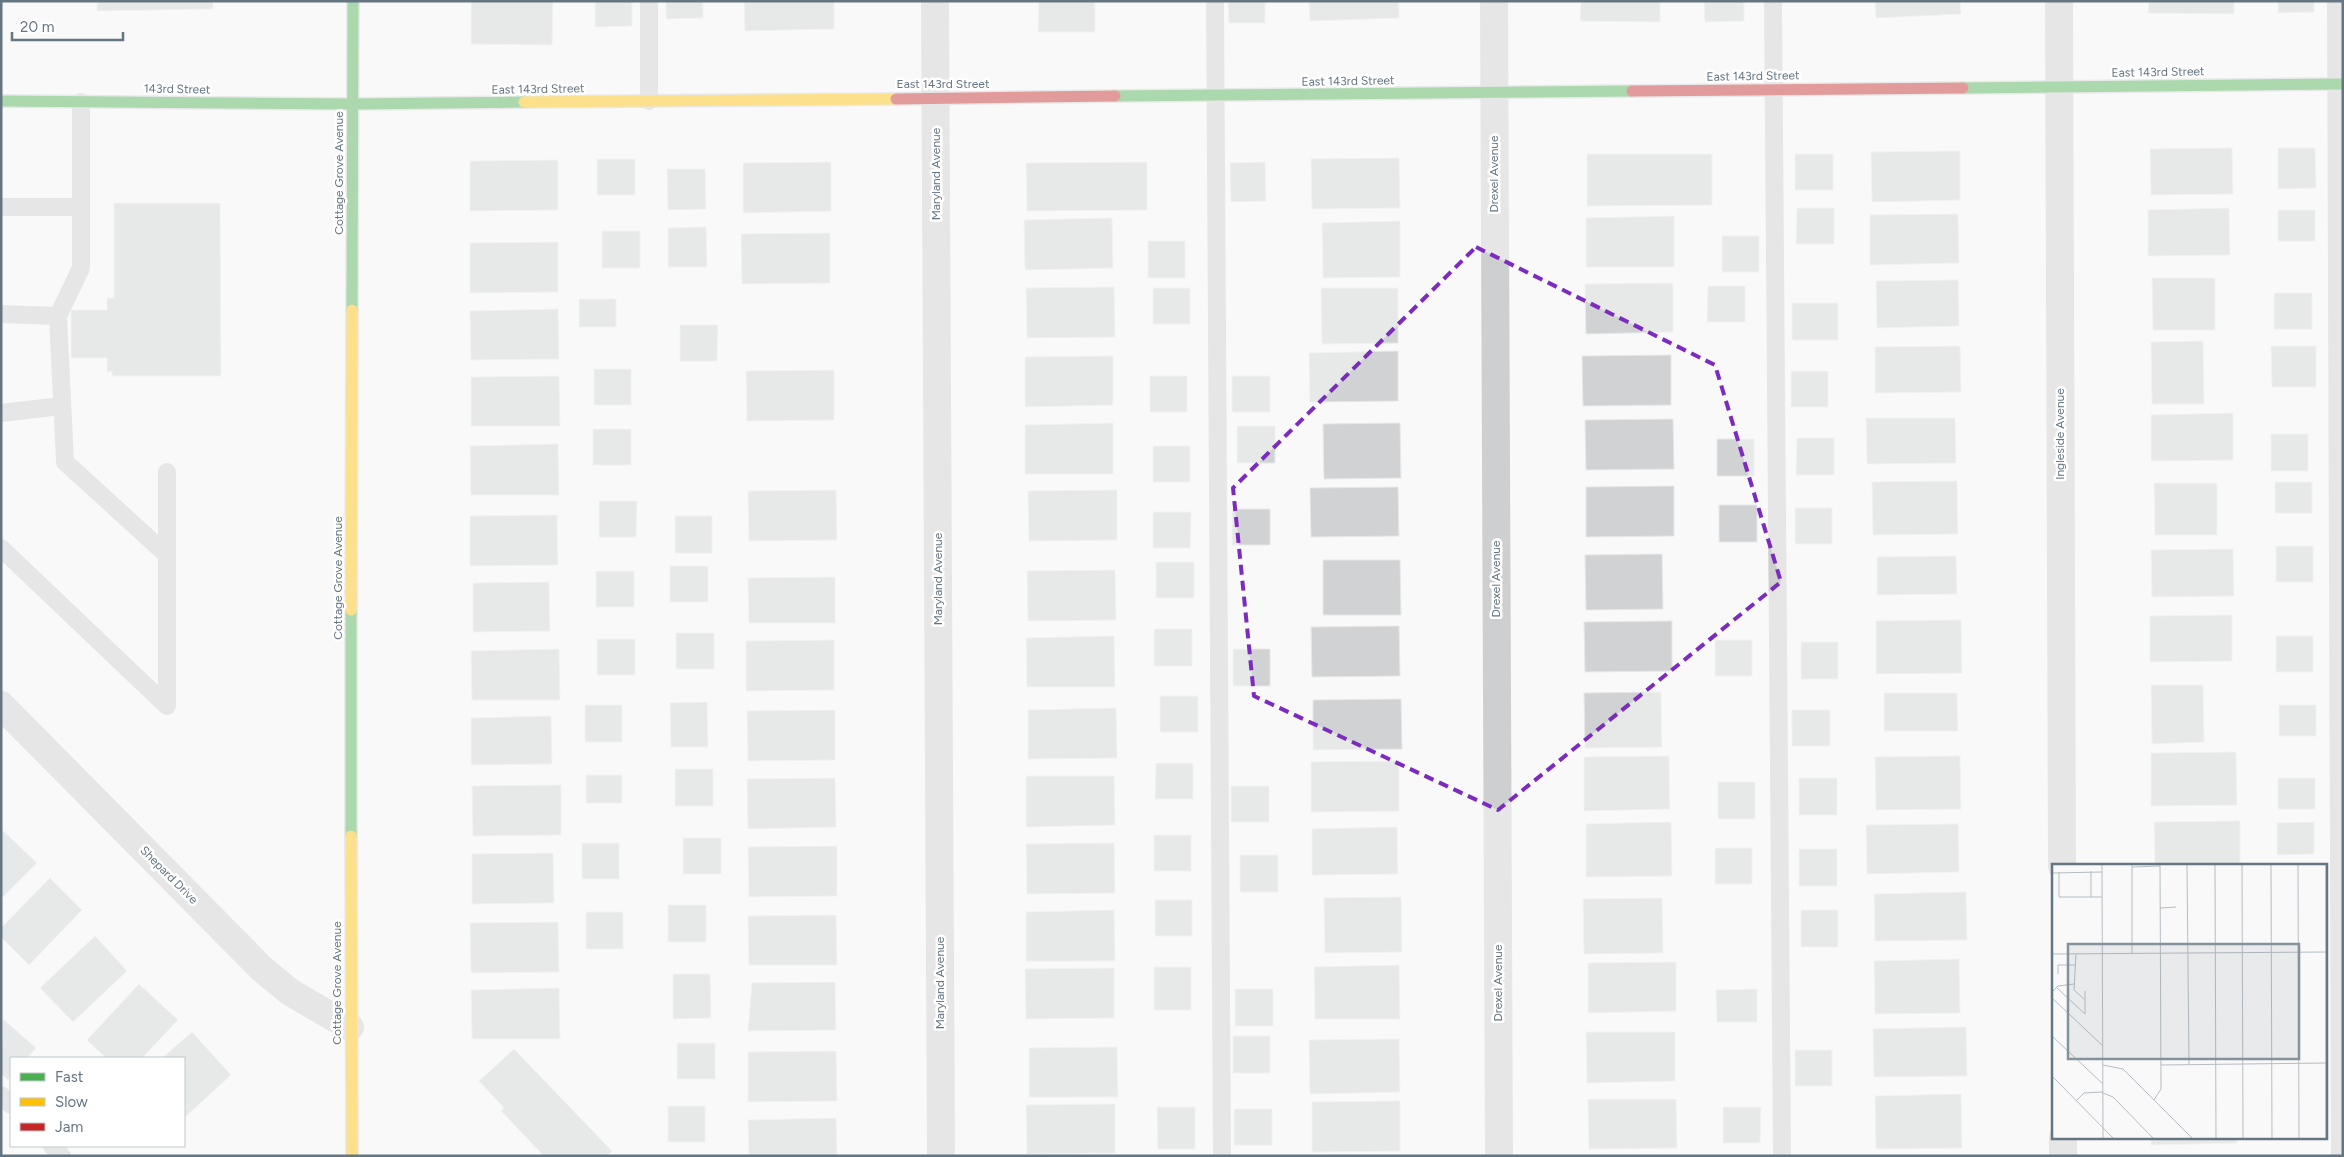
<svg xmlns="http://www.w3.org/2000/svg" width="2344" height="1157" font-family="Figtree,sans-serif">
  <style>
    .building { fill: #d0d2d3; stroke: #e8e8e8 }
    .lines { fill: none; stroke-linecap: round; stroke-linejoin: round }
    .fast-casing { stroke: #d5d6d7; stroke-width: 14 }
    .slow-casing { stroke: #d5d6d7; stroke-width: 14 }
    .jam-casing { stroke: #d5d6d7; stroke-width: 14 }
    .lane { stroke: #cecfd0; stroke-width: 18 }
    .street { stroke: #cecfd0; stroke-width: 28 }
    .fast { stroke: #4caf50; stroke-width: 11 }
    .slow { stroke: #ffc107; stroke-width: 11 }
    .jam { stroke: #c62828; stroke-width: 11 }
    .marked { fill: none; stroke: #7b2cbf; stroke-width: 4; stroke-dasharray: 10 6; stroke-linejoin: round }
    .labels { text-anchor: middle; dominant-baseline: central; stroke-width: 5; stroke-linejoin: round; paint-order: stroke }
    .street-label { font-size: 12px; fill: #657683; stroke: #fff }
    .inset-road { fill: none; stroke: #b5bdc3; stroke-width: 1 }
    .view { fill: #84929c; fill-opacity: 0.15; stroke: #84929c; stroke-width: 2.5 }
    .inset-edge { fill: none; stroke: #657683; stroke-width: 2.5 }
  </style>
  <rect width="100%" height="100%" fill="#f9f9f9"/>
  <path class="building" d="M 97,1 L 213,1 L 213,9 L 97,11 Z
    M 471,1 L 553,1 L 552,45 L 471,44 Z
    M 595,1 L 632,1 L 632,26 L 595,27 Z
    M 666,1 L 703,1 L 703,18 L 666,19 Z
    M 744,1 L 834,1 L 834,29 L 745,31 Z
    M 1039,1 L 1095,1 L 1095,32 L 1038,32 Z
    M 1228,1 L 1265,1 L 1265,23 L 1229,23 Z
    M 1309,1 L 1399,1 L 1399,18 L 1310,21 Z
    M 1581,1 L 1660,1 L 1660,22 L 1580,21 Z
    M 1704,1 L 1744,1 L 1744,21 L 1705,22 Z
    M 1875,1 L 1960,1 L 1961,14 L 1876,18 Z
    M 2149,1 L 2234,1 L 2234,14 L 2148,13 Z
    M 2278,1 L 2314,1 L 2314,12 L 2278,13 Z
    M 2232,148 L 2233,194 L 2151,195 L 2150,149 Z
    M 2278,148 L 2315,148 L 2316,188 L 2278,189 Z
    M 1960,151 L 1960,200 L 1872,202 L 1871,152 Z
    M 1587,154 L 1712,154 L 1712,205 L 1587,206 Z
    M 1795,154 L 1833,154 L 1833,190 L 1795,190 Z
    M 1399,158 L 1400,208 L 1312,209 L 1311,159 Z
    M 597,159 L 635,159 L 635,195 L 597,195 Z
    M 558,160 L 558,210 L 470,211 L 470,161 Z
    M 831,162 L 831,211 L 743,213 L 743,163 Z
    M 1147,162 L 1147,210 L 1027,211 L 1026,163 Z
    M 1265,162 L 1266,201 L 1231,202 L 1230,163 Z
    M 667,169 L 705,169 L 706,209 L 668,210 Z
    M 114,203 L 220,203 L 221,376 L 112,376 L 112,371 L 107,372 L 107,358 L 71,358 L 71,310 L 107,310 L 107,298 L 114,298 Z
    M 1797,208 L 1834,208 L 1834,244 L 1796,244 Z
    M 2229,208 L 2230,255 L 2148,256 L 2148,210 Z
    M 2278,210 L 2315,210 L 2315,241 L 2278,241 Z
    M 1958,214 L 1959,263 L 1870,265 L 1870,215 Z
    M 1674,216 L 1674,267 L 1586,267 L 1586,218 Z
    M 1112,218 L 1113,268 L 1025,270 L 1024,220 Z
    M 1400,221 L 1400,277 L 1323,278 L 1322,223 Z
    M 706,227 L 707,267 L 668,267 L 668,228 Z
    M 602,231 L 640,231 L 640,268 L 602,268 Z
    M 830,233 L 830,283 L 742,284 L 741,234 Z
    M 1722,236 L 1759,236 L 1759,272 L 1722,272 Z
    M 1148,241 L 1185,241 L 1185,278 L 1148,278 Z
    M 558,242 L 558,292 L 470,293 L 470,243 Z
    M 2152,278 L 2215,278 L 2215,330 L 2153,330 Z
    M 1958,280 L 1959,326 L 1877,328 L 1876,281 Z
    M 1673,283 L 1673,332 L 1586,334 L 1585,284 Z
    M 1708,286 L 1745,286 L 1745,322 L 1707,322 Z
    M 1114,287 L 1115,337 L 1027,338 L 1026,288 Z
    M 1153,288 L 1190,288 L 1190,324 L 1153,324 Z
    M 1321,288 L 1398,288 L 1398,343 L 1322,344 Z
    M 2274,293 L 2312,293 L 2312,329 L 2274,329 Z
    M 579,299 L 616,299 L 616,327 L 579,327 Z
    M 1792,303 L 1838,303 L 1838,340 L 1792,340 Z
    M 558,309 L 559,359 L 471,360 L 470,311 Z
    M 680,325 L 718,325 L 717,361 L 680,361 Z
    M 2203,341 L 2204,404 L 2152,404 L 2151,342 Z
    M 1960,346 L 1961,392 L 1875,393 L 1875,347 Z
    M 2271,346 L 2316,346 L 2316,387 L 2272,387 Z
    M 1398,351 L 1398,401 L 1310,402 L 1309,353 Z
    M 1671,355 L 1671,405 L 1583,406 L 1582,356 Z
    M 1113,356 L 1113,405 L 1025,407 L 1025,357 Z
    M 594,369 L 631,369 L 631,405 L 594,405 Z
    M 834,370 L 834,420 L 747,421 L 746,371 Z
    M 1791,371 L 1828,371 L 1828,407 L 1791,407 Z
    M 559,376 L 560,426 L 471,426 L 471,377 Z
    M 1150,376 L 1187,376 L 1187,412 L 1150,412 Z
    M 1232,376 L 1270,376 L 1270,412 L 1232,412 Z
    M 2233,413 L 2233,460 L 2151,461 L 2151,415 Z
    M 1866,418 L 1955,418 L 1956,463 L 1867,464 Z
    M 1673,419 L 1674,469 L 1586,470 L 1585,420 Z
    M 1113,423 L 1113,474 L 1025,474 L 1025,425 Z
    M 1400,423 L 1401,478 L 1324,479 L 1323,424 Z
    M 1237,426 L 1275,426 L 1275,463 L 1237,463 Z
    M 593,429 L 631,429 L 631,465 L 593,465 Z
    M 2271,434 L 2308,434 L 2308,471 L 2271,471 Z
    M 1797,438 L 1834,438 L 1834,475 L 1796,475 Z
    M 1717,439 L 1754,439 L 1754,476 L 1717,476 Z
    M 558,444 L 559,495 L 471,495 L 470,446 Z
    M 1153,446 L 1190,446 L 1190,482 L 1153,482 Z
    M 1957,481 L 1958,534 L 1873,535 L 1872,482 Z
    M 2275,482 L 2312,482 L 2312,513 L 2275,513 Z
    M 2154,483 L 2217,483 L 2217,535 L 2155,535 Z
    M 1674,486 L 1674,536 L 1586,537 L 1586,487 Z
    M 1398,487 L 1399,536 L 1311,537 L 1310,488 Z
    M 836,490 L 837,540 L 749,541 L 748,491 Z
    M 1117,490 L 1117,540 L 1029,541 L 1028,491 Z
    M 599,501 L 637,501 L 636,537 L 599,537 Z
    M 1719,505 L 1757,505 L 1757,542 L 1719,542 Z
    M 1795,508 L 1832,508 L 1832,544 L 1795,544 Z
    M 1232,509 L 1270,509 L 1270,545 L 1232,545 Z
    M 1153,512 L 1191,512 L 1190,548 L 1153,548 Z
    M 557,515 L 558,565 L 470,566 L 470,516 Z
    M 675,516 L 712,516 L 712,553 L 675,553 Z
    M 2276,546 L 2313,546 L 2313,582 L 2276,582 Z
    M 2233,549 L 2234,596 L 2152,597 L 2151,550 Z
    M 1662,554 L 1663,609 L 1586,610 L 1585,555 Z
    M 1956,556 L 1957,594 L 1877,595 L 1877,557 Z
    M 1323,560 L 1400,560 L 1401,615 L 1323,615 Z
    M 1156,562 L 1194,562 L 1194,598 L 1156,598 Z
    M 670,566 L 708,566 L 708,602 L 670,602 Z
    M 1115,570 L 1116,620 L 1028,621 L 1027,571 Z
    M 596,571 L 634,571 L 634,607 L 596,607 Z
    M 835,577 L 835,623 L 749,623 L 748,578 Z
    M 549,582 L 550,631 L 473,632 L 473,583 Z
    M 2232,615 L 2232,661 L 2150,662 L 2150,616 Z
    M 1961,620 L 1962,673 L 1876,674 L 1876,621 Z
    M 1672,621 L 1672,671 L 1585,672 L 1584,622 Z
    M 1399,626 L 1400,676 L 1312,677 L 1311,627 Z
    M 1154,629 L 1192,629 L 1192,666 L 1154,666 Z
    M 676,633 L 714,633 L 714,669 L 676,669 Z
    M 1114,636 L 1115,687 L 1027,687 L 1026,638 Z
    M 2276,636 L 2313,636 L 2313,672 L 2276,672 Z
    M 597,639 L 635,639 L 635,675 L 597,675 Z
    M 834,640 L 834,690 L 746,691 L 746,641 Z
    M 1715,640 L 1752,640 L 1752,676 L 1715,676 Z
    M 1801,642 L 1838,642 L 1838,679 L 1801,679 Z
    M 559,649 L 560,700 L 472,700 L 471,651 Z
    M 1233,649 L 1270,649 L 1270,686 L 1233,686 Z
    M 2151,685 L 2203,685 L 2204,742 L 2152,744 Z
    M 1661,692 L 1662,747 L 1585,748 L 1584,693 Z
    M 1884,693 L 1957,693 L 1958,731 L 1884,731 Z
    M 1160,696 L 1198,696 L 1198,732 L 1160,732 Z
    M 1401,699 L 1402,749 L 1313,750 L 1313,700 Z
    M 707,702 L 708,747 L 671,747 L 670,703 Z
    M 585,705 L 622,705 L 622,742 L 585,742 Z
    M 2279,705 L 2316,705 L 2316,736 L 2279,736 Z
    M 1116,708 L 1117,758 L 1028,759 L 1028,710 Z
    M 835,710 L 835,760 L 748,761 L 747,711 Z
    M 1792,710 L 1830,710 L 1830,746 L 1792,746 Z
    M 551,716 L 552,764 L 471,765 L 471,718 Z
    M 2236,752 L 2237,805 L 2151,806 L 2151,753 Z
    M 1669,756 L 1670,809 L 1584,811 L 1584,757 Z
    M 1960,756 L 1961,809 L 1876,810 L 1875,757 Z
    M 1399,761 L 1399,811 L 1311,812 L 1311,762 Z
    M 1156,763 L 1193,763 L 1193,799 L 1155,799 Z
    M 675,769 L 713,769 L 713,806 L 675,806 Z
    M 586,775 L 622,775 L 622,803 L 586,803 Z
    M 1026,776 L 1114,776 L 1115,825 L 1026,827 Z
    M 835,778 L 836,827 L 748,829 L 747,779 Z
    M 1799,778 L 1837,778 L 1837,815 L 1799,815 Z
    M 2278,778 L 2315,778 L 2315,809 L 2278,809 Z
    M 1718,782 L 1755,782 L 1755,819 L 1718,819 Z
    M 561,785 L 561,835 L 473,836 L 472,786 Z
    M 1231,786 L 1269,786 L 1269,822 L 1231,822 Z
    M 2240,821 L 2240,866 L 2155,866 L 2154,822 Z
    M 1671,822 L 1672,876 L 1586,877 L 1586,824 Z
    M 2314,822 L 2314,854 L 2277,855 L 2277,823 Z
    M 1958,824 L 1959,872 L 1867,874 L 1866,825 Z
    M 1397,827 L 1398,874 L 1312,875 L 1312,829 Z
    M 1,829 L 37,863 L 1,899 Z
    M 1154,835 L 1191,835 L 1191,871 L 1154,871 Z
    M 683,838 L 721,838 L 721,874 L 683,874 Z
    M 582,843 L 619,843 L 619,879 L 582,879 Z
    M 1114,843 L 1115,893 L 1027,894 L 1026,844 Z
    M 837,846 L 837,896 L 749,897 L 748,847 Z
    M 1715,848 L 1752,848 L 1752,884 L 1715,884 Z
    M 1799,849 L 1837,849 L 1837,886 L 1799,886 Z
    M 553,853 L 554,903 L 472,904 L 472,854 Z
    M 1240,855 L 1278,855 L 1278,892 L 1240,892 Z
    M 50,878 L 82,910 L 29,965 L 1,937 L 1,928 Z
    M 1966,892 L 1967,940 L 1875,941 L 1874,894 Z
    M 1401,897 L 1402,952 L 1325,953 L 1324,898 Z
    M 1662,898 L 1663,953 L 1584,954 L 1583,899 Z
    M 1155,900 L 1192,900 L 1192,936 L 1155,936 Z
    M 668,905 L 706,905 L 706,942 L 668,942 Z
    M 1114,910 L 1115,961 L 1026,961 L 1026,912 Z
    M 1801,910 L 1838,910 L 1838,947 L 1801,947 Z
    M 586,912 L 623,912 L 623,949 L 586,949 Z
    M 836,915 L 837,965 L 749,965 L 748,916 Z
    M 558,922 L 559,972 L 471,973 L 470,923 Z
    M 95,936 L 127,971 L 73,1022 L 40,988 Z
    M 1959,959 L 1960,1013 L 1875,1014 L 1874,961 Z
    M 1676,962 L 1676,1011 L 1588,1013 L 1588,963 Z
    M 1399,965 L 1400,1019 L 1315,1019 L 1314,967 Z
    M 1154,967 L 1191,967 L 1191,1010 L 1154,1010 Z
    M 1114,968 L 1114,1018 L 1026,1019 L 1025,969 Z
    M 673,974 L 710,974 L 711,1018 L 673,1019 Z
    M 835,982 L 836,1030 L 748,1031 L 752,983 Z
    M 139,984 L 178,1020 L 142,1058 L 106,1058 L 87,1040 Z
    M 559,988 L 560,1039 L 472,1039 L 471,990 Z
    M 1235,989 L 1273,989 L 1273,1026 L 1235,1026 Z
    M 1757,989 L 1757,1022 L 1717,1022 L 1716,990 Z
    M 3,1019 L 36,1048 L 27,1058 L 11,1058 L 11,1076 L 8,1080 L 1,1074 Z
    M 1966,1027 L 1967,1076 L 1874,1077 L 1873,1029 Z
    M 192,1032 L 231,1075 L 184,1118 L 184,1058 L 162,1058 Z
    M 1586,1032 L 1675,1032 L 1675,1081 L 1587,1083 Z
    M 1233,1036 L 1270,1036 L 1270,1073 L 1233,1073 Z
    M 1399,1039 L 1400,1092 L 1310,1094 L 1309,1040 Z
    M 677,1043 L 715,1043 L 715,1079 L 677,1079 Z
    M 1117,1047 L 1118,1097 L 1029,1097 L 1029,1048 Z
    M 514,1049 L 612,1151 L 606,1156 L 544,1156 L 501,1111 L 504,1108 L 479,1081 Z
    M 1795,1050 L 1832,1050 L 1832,1086 L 1795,1086 Z
    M 836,1051 L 837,1101 L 748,1102 L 748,1052 Z
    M 1961,1094 L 1962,1148 L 1876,1149 L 1875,1096 Z
    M 1588,1099 L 1676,1099 L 1677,1148 L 1589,1149 Z
    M 1400,1101 L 1400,1151 L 1312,1152 L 1312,1102 Z
    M 1115,1104 L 1115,1153 L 1027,1154 L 1026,1105 Z
    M 668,1106 L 705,1106 L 705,1142 L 668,1142 Z
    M 1157,1107 L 1195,1107 L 1195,1149 L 1158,1149 Z
    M 1723,1107 L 1761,1107 L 1760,1143 L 1723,1143 Z
    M 1234,1109 L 1272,1109 L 1272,1145 L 1234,1145 Z
    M 836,1118 L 837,1156 L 749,1156 L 748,1120 Z
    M 2151,1138 L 2237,1138 L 2237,1143 L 2151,1145 Z"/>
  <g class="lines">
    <g class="fast-casing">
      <path id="fast" d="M 1963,88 L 2343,84
        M 1115,96 L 1632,91
        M 1,101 L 353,104 L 524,102
        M 352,310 L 353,1
        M 351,836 L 351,610"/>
    </g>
    <g class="slow-casing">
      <path id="slow" d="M 524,102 L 896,99
        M 351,610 L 352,310
        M 351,836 L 352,1156"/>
    </g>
    <g class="jam-casing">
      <path id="jam" d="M 1632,91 L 1963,88
        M 896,99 L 1115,96"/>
    </g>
    <path class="lane" d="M 1215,1 L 1222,1156
      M 1773,1 L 1782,1156
      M 2336,1 L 2340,1156
      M 649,101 L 649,1
      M 81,102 L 81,268 L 58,316 L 65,462 L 167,555
      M 1,207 L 81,207
      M 1,314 L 58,316
      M 1,413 L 61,406
      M 1,548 L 167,706 L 167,472
      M 1,1095 L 11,1105
      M 52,1146 L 62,1156"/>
    <path class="street" d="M 935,1 L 941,1156
      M 1494,1 L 1499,1156
      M 2059,1 L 2062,866
      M 1,705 L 262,969 L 290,992 L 350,1027
      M 2063,1138 L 2063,1156"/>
    <use href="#fast" class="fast"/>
    <use href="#slow" class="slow"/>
    <use href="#jam" class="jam"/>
  </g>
  <path d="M0 0H2344V1157H0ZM 1476,247 L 1715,365 L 1781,582 L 1498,810 L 1254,696 L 1233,488 Z" fill="#f9f9f9" fill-opacity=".55" fill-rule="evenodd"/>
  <path class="marked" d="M 1476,247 L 1715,365 L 1781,582 L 1498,810 L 1254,696 L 1233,488 Z"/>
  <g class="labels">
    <g class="street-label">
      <text transform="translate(2158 72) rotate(-1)">East 143rd Street</text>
      <text transform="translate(1753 76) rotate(-1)">East 143rd Street</text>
      <text transform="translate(1348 81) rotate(-1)">East 143rd Street</text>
      <text x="943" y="84">East 143rd Street</text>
      <text transform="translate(177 89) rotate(1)">143rd Street</text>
      <text transform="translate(538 89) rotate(-1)">East 143rd Street</text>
      <text transform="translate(339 173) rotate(-90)">Cottage Grove Avenue</text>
      <text transform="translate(936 174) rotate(-90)">Maryland Avenue</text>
      <text transform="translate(1494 174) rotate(-90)">Drexel Avenue</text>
      <text transform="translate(2060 434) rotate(-90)">Ingleside Avenue</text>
      <text transform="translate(338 578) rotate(-90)">Cottage Grove Avenue</text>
      <text transform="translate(938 579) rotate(-90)">Maryland Avenue</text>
      <text transform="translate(1496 579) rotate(-90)">Drexel Avenue</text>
      <text transform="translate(169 875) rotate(45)">Shepard Drive</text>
      <text transform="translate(337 983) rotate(-90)">Cottage Grove Avenue</text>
      <text transform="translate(940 983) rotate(-90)">Maryland Avenue</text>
      <text transform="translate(1498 983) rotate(-90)">Drexel Avenue</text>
    </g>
  </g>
  <g transform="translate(2052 864)">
    <rect width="275" height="275" fill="#f9f9f9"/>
    <path class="inset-road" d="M 18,0 L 38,0M 50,0 L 51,275M 135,0 L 137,201M 163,0 L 164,275M 190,0 L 191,275M 219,0 L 220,275M 246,0 L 247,275M 274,0 L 274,275M 80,3 L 108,2M 39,7 L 39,33M 7,8 L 7,33 L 50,33M 0,9 L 50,8M 108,44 L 124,43M 0,90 L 275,88M 24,90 L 22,126 L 32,135M 80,90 L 80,0M 6,110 L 6,101 L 24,101M 5,124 L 33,150 L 33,127M 0,128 L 6,122 L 22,120M 0,134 L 51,182M 0,172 L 51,220M 51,201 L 71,205 L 141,275M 109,201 L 275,199M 0,212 L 62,275M 51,229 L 61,233 L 102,275M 102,236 L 109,225 L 108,0M 24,237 L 32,229 L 51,228"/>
    <path class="view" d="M 16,80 L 247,80 L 247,195 L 16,195 Z"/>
    <rect width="275" height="275" class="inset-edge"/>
  </g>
  <rect width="2344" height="1157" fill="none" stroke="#657683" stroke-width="5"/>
  <rect x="10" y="1057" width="175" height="90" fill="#ffffff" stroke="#c1c8cd"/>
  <rect x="20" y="1073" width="25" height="8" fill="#4caf50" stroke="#c1c8cd"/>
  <text x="55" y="1082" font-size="15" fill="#657683">Fast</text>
  <rect x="20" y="1098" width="25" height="8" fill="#ffc107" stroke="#c1c8cd"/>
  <text x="55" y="1107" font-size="15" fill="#657683">Slow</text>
  <rect x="20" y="1123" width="25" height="8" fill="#c62828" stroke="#c1c8cd"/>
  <text x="55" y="1132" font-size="15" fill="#657683">Jam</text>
  <path d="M12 32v8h111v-8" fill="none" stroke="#657683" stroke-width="2.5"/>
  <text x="20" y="32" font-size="15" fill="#657683" stroke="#ffffff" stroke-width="4" paint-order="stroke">20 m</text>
</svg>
